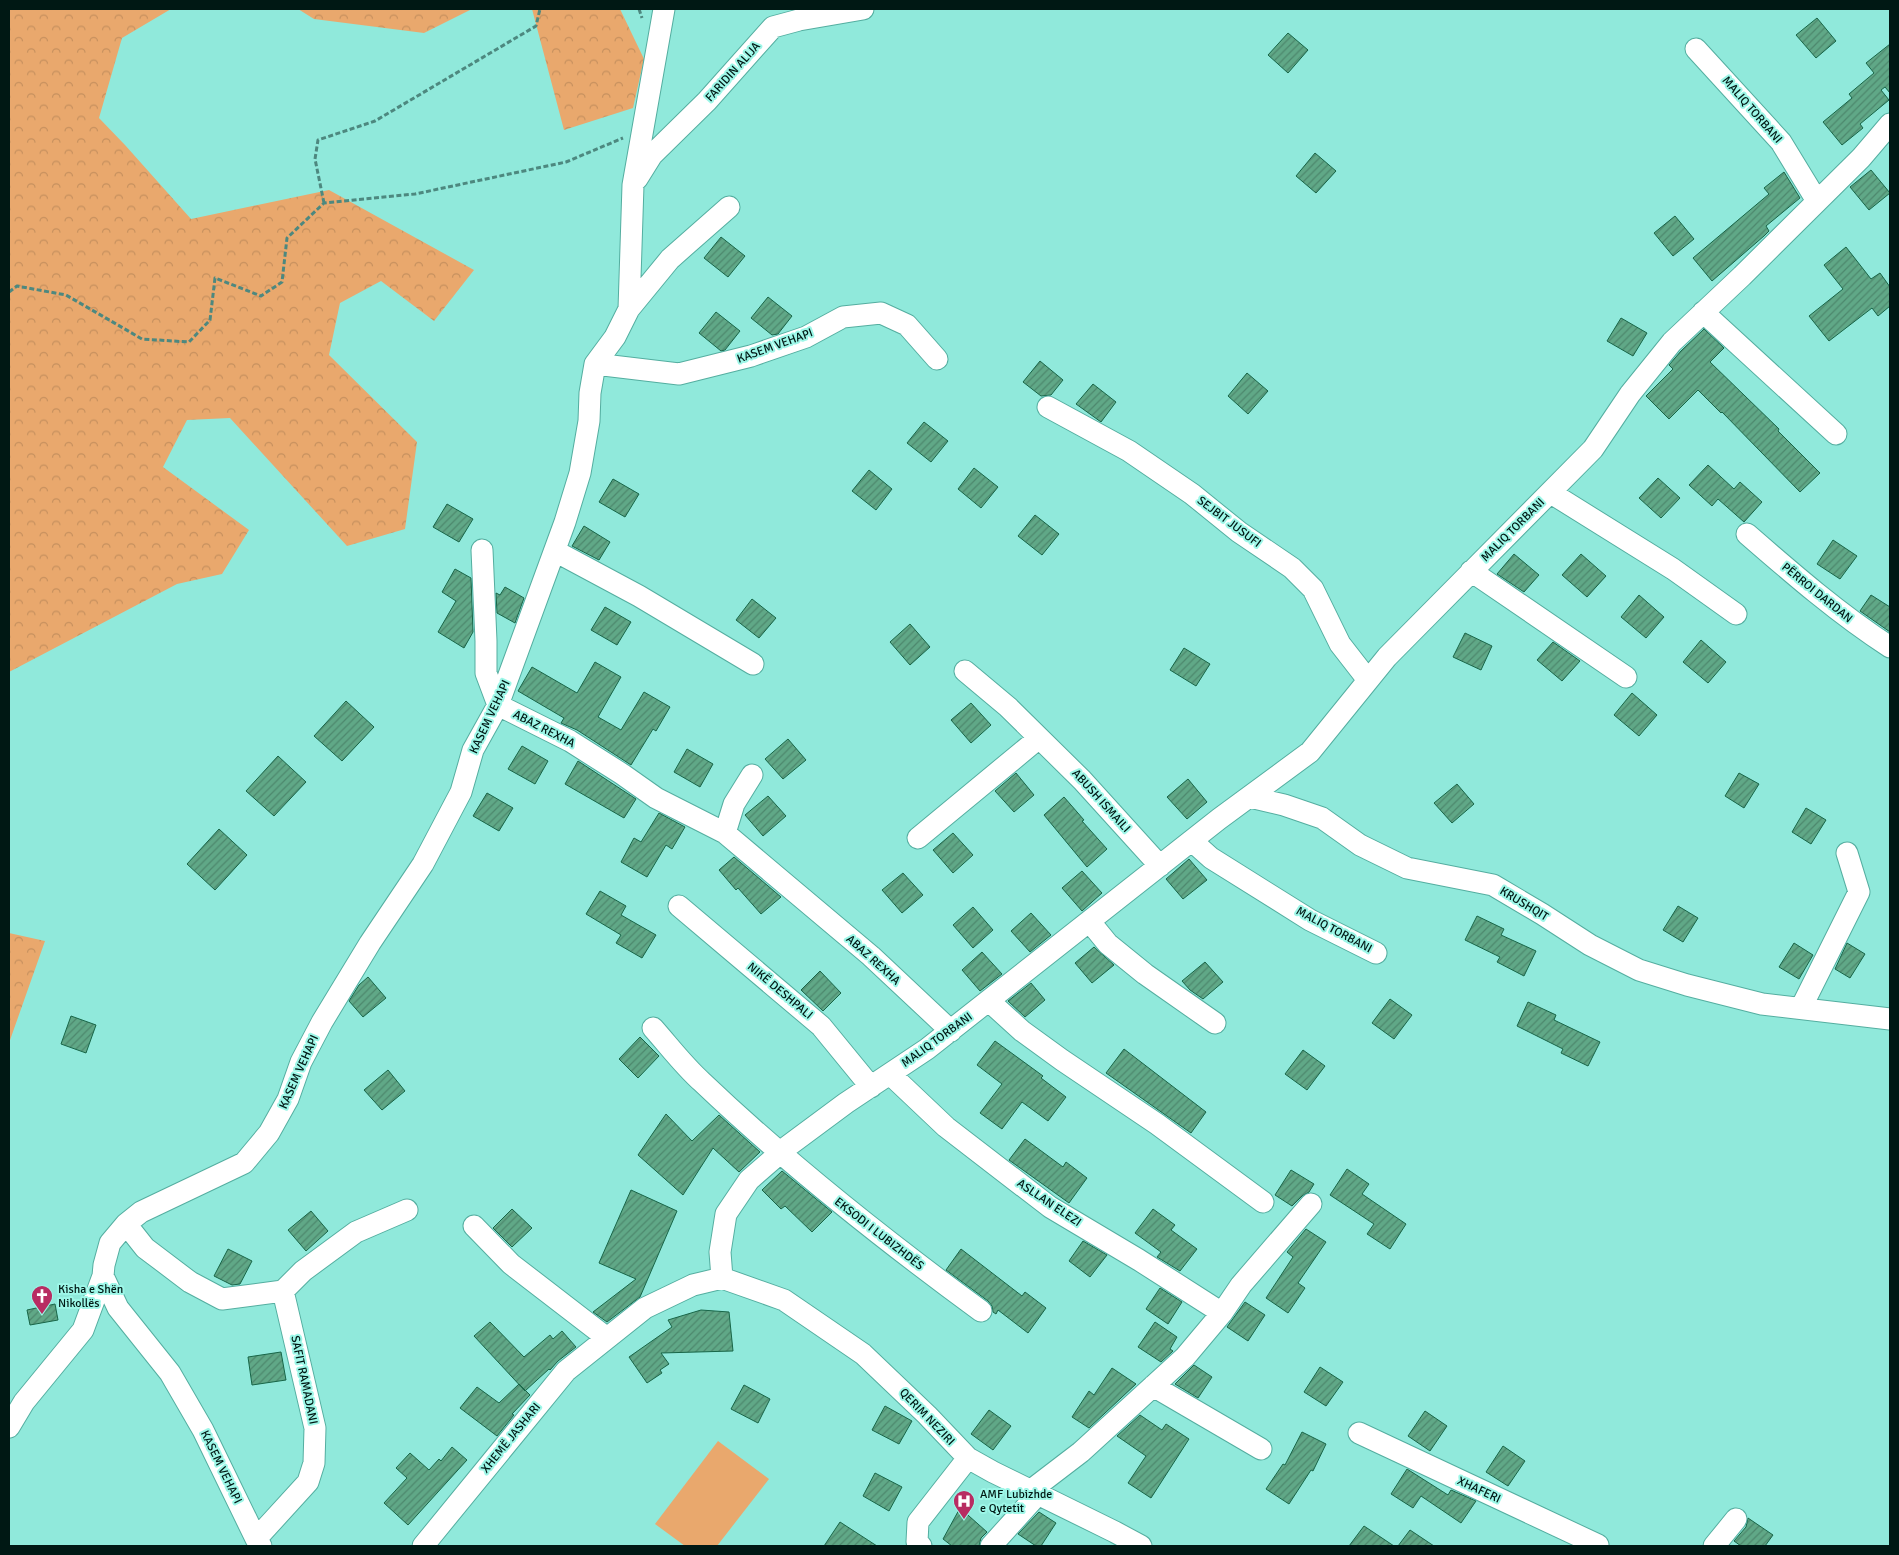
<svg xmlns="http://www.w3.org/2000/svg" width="1899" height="1555" font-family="Signika,sans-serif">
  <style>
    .forest { fill: url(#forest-crowns) }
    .garden { fill: #e9a86d }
    .building { fill: url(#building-hatch); stroke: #186648 }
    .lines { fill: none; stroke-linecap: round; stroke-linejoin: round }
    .minor-casing { stroke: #54aea0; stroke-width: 23 }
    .path { stroke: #4d887f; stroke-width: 3; stroke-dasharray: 5 2.5; stroke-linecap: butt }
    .minor { stroke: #fff; stroke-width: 21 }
    .labels { text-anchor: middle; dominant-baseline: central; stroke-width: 4; stroke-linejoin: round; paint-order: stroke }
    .street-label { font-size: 12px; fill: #001814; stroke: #9df7e8 }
    .poi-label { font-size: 12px; fill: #001814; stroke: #9df7e8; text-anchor: start }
  </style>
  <defs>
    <pattern id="forest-crowns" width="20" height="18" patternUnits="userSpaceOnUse" patternTransform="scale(1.25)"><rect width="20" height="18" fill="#e9a86d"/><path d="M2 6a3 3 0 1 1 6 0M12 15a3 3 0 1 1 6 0" fill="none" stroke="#c6905e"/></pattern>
    <pattern id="building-hatch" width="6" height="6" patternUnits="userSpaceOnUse" patternTransform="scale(1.25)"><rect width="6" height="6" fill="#60a887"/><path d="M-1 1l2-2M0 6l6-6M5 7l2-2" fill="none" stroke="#4d886d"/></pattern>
  </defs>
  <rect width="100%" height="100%" fill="#90e9db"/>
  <path class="forest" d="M 9,9 L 171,9 L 122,38 L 99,118 L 125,145 L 191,219 L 329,190 L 474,270 L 434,321 L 381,281 L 340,303 L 329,355 L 417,442 L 405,529 L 347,546 L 230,418 L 187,420 L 163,467 L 249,530 L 222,574 L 177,584 L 9,672 Z
    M 298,9 L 472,9 L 424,33 L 314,19 Z
    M 532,9 L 620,9 L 644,59 L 633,108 L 564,130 Z
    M 9,933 L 45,941 L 9,1043 Z"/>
  <path class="garden" d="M 718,1441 L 769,1479 L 717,1546 L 685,1546 L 655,1524 Z"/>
  <path class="building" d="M 1817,18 L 1836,41 L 1816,58 L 1796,35 Z
    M 1288,33 L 1308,50 L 1288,73 L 1268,55 Z
    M 1890,44 L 1890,93 L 1885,87 L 1881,90 L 1889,100 L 1860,124 L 1863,128 L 1842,145 L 1823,122 L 1852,98 L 1849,94 L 1874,73 L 1866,63 Z
    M 1315,153 L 1336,171 L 1316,193 L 1296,176 Z
    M 1871,170 L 1890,193 L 1869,210 L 1850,187 Z
    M 1784,172 L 1800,198 L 1766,226 L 1769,231 L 1764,236 L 1712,281 L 1693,258 L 1769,194 L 1764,188 Z
    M 1675,216 L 1694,239 L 1673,256 L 1654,233 Z
    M 721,237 L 745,256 L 728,277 L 704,258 Z
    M 1846,247 L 1871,279 L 1880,273 L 1890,287 L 1890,306 L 1878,316 L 1872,308 L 1829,341 L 1809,316 L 1843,289 L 1824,265 Z
    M 768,297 L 792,316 L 778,334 L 772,335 L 751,318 Z
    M 716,312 L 740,331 L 725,350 L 721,351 L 699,333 Z
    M 1621,318 L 1647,333 L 1633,356 L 1607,341 Z
    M 1704,329 L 1724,348 L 1710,362 L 1779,429 L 1778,431 L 1820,473 L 1800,492 L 1722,412 L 1721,413 L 1698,390 L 1669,419 L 1646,396 L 1673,369 L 1669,365 L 1681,351 Z
    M 1040,361 L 1063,380 L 1051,395 L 1041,396 L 1023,382 Z
    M 1247,373 L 1268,391 L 1248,414 L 1228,396 Z
    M 1093,384 L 1116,402 L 1101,422 L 1076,404 Z
    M 924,422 L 948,441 L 931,462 L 907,443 Z
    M 1708,465 L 1734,489 L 1740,482 L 1762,502 L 1744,522 L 1718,499 L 1712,506 L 1689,485 Z
    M 974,468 L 998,487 L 981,508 L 958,489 Z
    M 869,470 L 892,489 L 876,510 L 852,491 Z
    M 1658,478 L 1680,498 L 1661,518 L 1639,498 Z
    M 613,479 L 639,494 L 625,517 L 599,502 Z
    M 447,504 L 473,519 L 459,542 L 433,527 Z
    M 1035,515 L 1059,534 L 1042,555 L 1018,536 Z
    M 584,526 L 610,542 L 599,560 L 572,546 Z
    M 1833,540 L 1857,556 L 1840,579 L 1817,564 Z
    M 1514,554 L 1539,575 L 1524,592 L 1497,574 Z
    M 1581,554 L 1606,576 L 1587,597 L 1562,575 Z
    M 455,569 L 471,578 L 473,632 L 464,648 L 438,632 L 456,601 L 442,592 Z
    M 505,587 L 524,598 L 515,623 L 497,613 L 496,593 L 500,595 Z
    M 1639,595 L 1664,617 L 1646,638 L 1621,617 Z
    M 1871,595 L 1890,607 L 1890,632 L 1860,611 Z
    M 752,599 L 776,618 L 759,638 L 736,620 Z
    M 605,607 L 631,622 L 617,645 L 591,630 Z
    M 910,624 L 930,647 L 910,665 L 890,642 Z
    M 1465,633 L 1492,646 L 1481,670 L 1453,657 Z
    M 1701,640 L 1726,662 L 1708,683 L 1683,662 Z
    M 1553,642 L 1580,661 L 1562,681 L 1537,660 Z
    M 1184,648 L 1210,664 L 1196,686 L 1170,670 Z
    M 595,662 L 621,677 L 598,717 L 621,730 L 644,692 L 670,707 L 656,731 L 653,729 L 631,765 L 577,730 L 561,723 L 564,718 L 518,691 L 532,667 L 577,693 Z
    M 1632,693 L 1657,715 L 1639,736 L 1614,715 Z
    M 346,701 L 374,727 L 342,761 L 314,736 Z
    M 971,703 L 991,725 L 971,743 L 951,720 Z
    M 788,739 L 806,760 L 783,779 L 765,759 Z
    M 522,746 L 548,761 L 535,784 L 508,769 Z
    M 687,749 L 713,764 L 700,787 L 674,772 Z
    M 278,756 L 306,782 L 274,816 L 246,791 Z
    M 578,761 L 636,799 L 624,818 L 565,784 Z
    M 1016,773 L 1034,795 L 1014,812 L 995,791 Z
    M 1739,773 L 1759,784 L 1744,808 L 1725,796 Z
    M 1188,779 L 1207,802 L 1187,819 L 1167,797 Z
    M 1457,784 L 1474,804 L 1452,823 L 1434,803 Z
    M 487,793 L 513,808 L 499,831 L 473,816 Z
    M 768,796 L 786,816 L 763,836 L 745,815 Z
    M 1064,797 L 1084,820 L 1082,821 L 1107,849 L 1087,867 L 1044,815 Z
    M 1806,808 L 1826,820 L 1811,844 L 1792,832 Z
    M 659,813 L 685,827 L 672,849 L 666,845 L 647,877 L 621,862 L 634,838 L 641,842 Z
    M 219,829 L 247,855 L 215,890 L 187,864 Z
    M 953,833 L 973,855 L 953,873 L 933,850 Z
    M 734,857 L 781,897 L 761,914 L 738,888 L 736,890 L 719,870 Z
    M 1189,859 L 1207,880 L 1183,899 L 1166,879 Z
    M 1082,871 L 1102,893 L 1082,911 L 1062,888 Z
    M 903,873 L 923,895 L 902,913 L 882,890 Z
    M 600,891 L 626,906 L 621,915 L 656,935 L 642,958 L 616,943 L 621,935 L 586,914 Z
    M 1678,906 L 1698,918 L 1683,942 L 1663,930 Z
    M 973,907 L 993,930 L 973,948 L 953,925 Z
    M 1031,913 L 1051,935 L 1030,952 L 1011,931 Z
    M 1477,916 L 1504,929 L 1501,935 L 1536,951 L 1524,976 L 1497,962 L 1500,957 L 1465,940 Z
    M 1794,943 L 1813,955 L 1799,979 L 1779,967 Z
    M 1847,943 L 1865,954 L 1850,978 L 1835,969 Z
    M 1094,947 L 1114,965 L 1092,983 L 1075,963 Z
    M 982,952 L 1002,974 L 980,991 L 962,970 Z
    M 1205,962 L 1223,982 L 1203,999 L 1190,990 L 1182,981 Z
    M 820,971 L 841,993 L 823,1011 L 801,990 Z
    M 368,977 L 386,998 L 363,1017 L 349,1001 L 359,985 Z
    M 1031,983 L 1045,1000 L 1025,1017 L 1008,1001 Z
    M 1390,999 L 1412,1015 L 1394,1039 L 1372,1023 Z
    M 1528,1002 L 1556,1015 L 1554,1020 L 1600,1042 L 1588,1066 L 1561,1053 L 1563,1049 L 1517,1026 Z
    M 71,1016 L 96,1025 L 86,1053 L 61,1044 Z
    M 640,1037 L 659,1056 L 638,1078 L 619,1059 Z
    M 995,1041 L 1043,1076 L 1041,1078 L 1066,1097 L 1048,1121 L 1022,1102 L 1002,1129 L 980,1113 L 1002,1084 L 977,1065 Z
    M 1124,1049 L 1206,1112 L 1191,1133 L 1106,1073 Z
    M 1303,1050 L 1325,1066 L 1307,1090 L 1285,1074 Z
    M 388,1070 L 405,1091 L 382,1110 L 364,1090 Z
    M 666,1114 L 692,1141 L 719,1115 L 760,1152 L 739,1172 L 713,1148 L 683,1195 L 638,1155 Z
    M 1025,1139 L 1063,1167 L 1066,1162 L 1087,1178 L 1069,1203 L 1009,1160 Z
    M 1347,1169 L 1369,1184 L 1362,1194 L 1406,1224 L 1390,1249 L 1367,1234 L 1374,1224 L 1330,1195 Z
    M 1291,1170 L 1314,1184 L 1309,1192 L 1302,1196 L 1292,1206 L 1275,1195 Z
    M 782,1171 L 832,1212 L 812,1232 L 785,1206 L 781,1209 L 762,1190 Z
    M 631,1190 L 677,1211 L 640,1297 L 607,1322 L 593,1312 L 636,1279 L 599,1263 Z
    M 512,1209 L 532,1228 L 512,1247 L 493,1228 Z
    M 1153,1209 L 1175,1225 L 1171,1230 L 1197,1249 L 1180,1271 L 1157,1257 L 1161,1252 L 1135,1233 Z
    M 311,1211 L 328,1231 L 306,1251 L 288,1230 Z
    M 1306,1229 L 1326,1242 L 1298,1283 L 1305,1288 L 1288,1313 L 1266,1298 L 1293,1257 L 1287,1252 Z
    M 1083,1241 L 1107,1255 L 1090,1277 L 1069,1261 Z
    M 228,1249 L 252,1261 L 240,1284 L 232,1285 L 214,1276 Z
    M 961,1249 L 1022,1296 L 1025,1292 L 1046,1308 L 1028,1333 L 998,1310 L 996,1314 L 993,1312 L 992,1306 L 988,1301 L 946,1270 Z
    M 1160,1288 L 1182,1302 L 1168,1324 L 1146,1309 Z
    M 1245,1302 L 1265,1315 L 1248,1341 L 1227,1327 Z
    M 55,1304 L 58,1320 L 30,1325 L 27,1310 Z
    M 701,1310 L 729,1312 L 733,1351 L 661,1353 L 669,1364 L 660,1370 L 662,1373 L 647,1383 L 629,1357 L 672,1327 L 668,1320 Z
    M 490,1322 L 524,1357 L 550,1335 L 553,1339 L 562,1331 L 576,1347 L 558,1361 L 550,1370 L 549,1369 L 525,1391 L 474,1336 Z
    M 1155,1322 L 1177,1337 L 1170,1349 L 1173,1351 L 1161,1362 L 1138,1347 Z
    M 281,1352 L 286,1380 L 252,1385 L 248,1357 Z
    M 1194,1365 L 1212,1377 L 1198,1398 L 1175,1384 Z
    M 1320,1367 L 1343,1382 L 1326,1406 L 1304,1392 Z
    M 1112,1368 L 1136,1384 L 1089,1428 L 1072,1417 L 1089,1391 L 1094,1395 Z
    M 519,1384 L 530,1395 L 512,1414 L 514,1415 L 497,1436 L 460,1408 L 477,1387 L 499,1403 Z
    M 744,1385 L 770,1399 L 758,1423 L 731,1409 Z
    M 885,1406 L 912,1421 L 899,1444 L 872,1430 Z
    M 989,1410 L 1011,1426 L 993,1450 L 971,1434 Z
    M 1425,1411 L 1447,1426 L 1430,1451 L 1408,1436 Z
    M 1140,1415 L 1162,1430 L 1166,1424 L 1189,1439 L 1151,1498 L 1128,1483 L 1146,1456 L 1117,1436 Z
    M 1302,1432 L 1326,1444 L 1313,1471 L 1311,1470 L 1289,1504 L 1266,1489 L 1283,1464 L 1285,1465 Z
    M 1503,1446 L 1525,1461 L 1508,1486 L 1486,1472 Z
    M 452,1447 L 467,1460 L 408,1525 L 384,1503 L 407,1478 L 396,1468 L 410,1453 L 429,1470 L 439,1459 L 441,1461 Z
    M 1407,1469 L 1448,1495 L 1451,1490 L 1476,1501 L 1461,1523 L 1421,1496 L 1413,1508 L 1391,1494 Z
    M 875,1473 L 902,1487 L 889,1511 L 863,1496 Z
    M 960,1508 L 987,1532 L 981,1538 L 979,1546 L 952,1546 L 943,1539 Z
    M 1039,1512 L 1056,1523 L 1041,1546 L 1036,1546 L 1018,1534 Z
    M 1748,1518 L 1773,1535 L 1765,1546 L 1741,1546 L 1734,1541 L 1746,1527 Z
    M 840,1522 L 877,1546 L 824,1546 Z
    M 1364,1526 L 1394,1546 L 1349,1546 Z
    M 1410,1530 L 1434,1546 L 1398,1546 Z"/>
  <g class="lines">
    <g class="minor-casing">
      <path id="minor" d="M 1696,49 L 1781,142 L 1817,201
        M 637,179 L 652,155 L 707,101 L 773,27 L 799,20 L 863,9
        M 629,309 L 670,259 L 729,207
        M 1703,312 L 1836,434
        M 595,364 L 679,374 L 751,356 L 806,337 L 843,317 L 881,313 L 907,325 L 937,359
        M 1048,407 L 1129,451 L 1192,494 L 1239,532 L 1292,568 L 1313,589 L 1340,644 L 1368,680
        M 1551,493 L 1673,569 L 1736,614
        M 1747,534 C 1793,574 1839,614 1890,647
        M 482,550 L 486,641 L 486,673 L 498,705 L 570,741 L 622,774 L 656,798 L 725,833 L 871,956 L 951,1031
        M 555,551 L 639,596 L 753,664
        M 1471,571 L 1626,677
        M 965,671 L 1008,707 L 1082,780 L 1160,866
        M 1250,797 L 1284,805 L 1322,818 L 1360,845 L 1407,868 L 1493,885 L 1542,914 L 1590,945 L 1639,970 L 1687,985 L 1762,1004 L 1890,1019
        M 725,833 L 734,804 L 752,775
        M 918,838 L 1039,738
        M 1192,841 L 1211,858 L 1310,920 L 1376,953
        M 679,906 L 821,1026 L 871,1087
        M 1090,922 L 1108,944 L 1145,974 L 1215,1023
        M 989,1001 L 1022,1031 L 1062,1060 L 1157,1124 L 1263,1202
        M 1801,1008 L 1859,892 L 1847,853
        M 653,1028 C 669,1046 684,1066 702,1082 C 789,1165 884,1240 981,1311
        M 890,1074 L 946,1127 L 1050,1207 L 1139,1260 L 1222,1313
        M 126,1224 L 145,1248 L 190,1282 L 222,1299 L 283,1291 L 315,1428 L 314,1463 L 308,1482 L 256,1539
        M 474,1226 L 511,1264 L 607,1338
        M 722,1278 L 720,1252 L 726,1214 L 749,1180 L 788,1146 L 846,1103 L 927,1049 L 1219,819 L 1310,752 L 1387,657 L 1593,449 L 1630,394 L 1672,342 L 1742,276 L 1861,158 L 1890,124
        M 722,1278 L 784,1300 L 863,1354 L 927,1415 L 968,1458 L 993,1472 L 1115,1532 L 1141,1546
        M 283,1291 L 303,1271 L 356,1232 L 407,1210
        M 1153,1386 L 1261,1449
        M 9,1427 L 24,1402 L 83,1330 L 103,1276
        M 1359,1433 L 1598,1545 L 1597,1546
        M 1030,1491 L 1081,1452 L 1185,1357 L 1222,1313 L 1241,1285 L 1311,1204
        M 261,1546 L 256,1539 L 203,1430 L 170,1373 L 118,1308 L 103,1276 L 104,1265 L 110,1243 L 126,1224 L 141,1212 L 244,1163 L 269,1133 L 288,1099 L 301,1062 L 322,1022 L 370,943 L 423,864 L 461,792 L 473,750 L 498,705 L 565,522 L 580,473 L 589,421 L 590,393 L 595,364 L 615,337 L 629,309 L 633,185 L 664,9
        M 423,1546 L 566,1371 L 645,1308 L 693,1285 L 722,1278
        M 921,1546 L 917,1542 L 918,1522 L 968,1458
        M 991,1546 L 1038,1494
        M 1714,1546 L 1736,1519"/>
    </g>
    <path class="path" d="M 639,9 L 642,18
      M 324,203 L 315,159 L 318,140 L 375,121 L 536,26 L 540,9
      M 9,292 L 17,286 L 66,295 L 142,339 L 189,342 L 210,320 L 215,278 L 261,296 L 282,282 L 287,238 L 324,203 L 415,194 L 566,162 L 623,138"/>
    <use href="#minor" class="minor"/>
  </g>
  <defs>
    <g id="church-pin" transform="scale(1.125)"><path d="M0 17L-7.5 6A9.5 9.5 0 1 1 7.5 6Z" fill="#b82c62" stroke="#9df7e8"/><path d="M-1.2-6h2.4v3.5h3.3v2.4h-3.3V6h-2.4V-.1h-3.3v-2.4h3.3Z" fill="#fff"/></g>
    <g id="hospital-pin" transform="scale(1.125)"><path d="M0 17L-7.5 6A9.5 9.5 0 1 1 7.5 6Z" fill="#b82c62" stroke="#9df7e8"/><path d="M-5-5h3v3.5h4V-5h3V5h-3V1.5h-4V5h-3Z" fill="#fff"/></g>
  </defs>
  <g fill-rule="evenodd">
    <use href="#church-pin" x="42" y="1296"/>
    <use href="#hospital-pin" x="964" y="1501"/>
  </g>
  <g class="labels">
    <g class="street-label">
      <text transform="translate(733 72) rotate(-48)">FARIDIN ALIJA</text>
      <text transform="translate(1752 110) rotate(49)">MALIQ TORBANI</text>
      <text transform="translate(775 346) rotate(-20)">KASEM VEHAPI</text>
      <text transform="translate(1229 522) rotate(37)">SEJBIT JUSUFI</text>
      <text transform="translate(1513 530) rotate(-45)">MALIQ TORBANI</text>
      <text transform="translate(1817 593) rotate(39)">PËRROI DARDAN</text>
      <text transform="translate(490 717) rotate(-65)">KASEM VEHAPI</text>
      <text transform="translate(544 729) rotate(27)">ABAZ REXHA</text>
      <text transform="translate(1101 801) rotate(48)">ABUSH ISMAILI</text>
      <text transform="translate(1524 904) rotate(31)">KRUSHQIT</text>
      <text transform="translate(1334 930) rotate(28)">MALIQ TORBANI</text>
      <text transform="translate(873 960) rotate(42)">ABAZ REXHA</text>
      <text transform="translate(780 991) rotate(40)">NIKË DESHPALI</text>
      <text transform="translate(937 1040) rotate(-36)">MALIQ TORBANI</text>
      <text transform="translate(299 1072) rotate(-66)">KASEM VEHAPI</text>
      <text transform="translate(1049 1203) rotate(34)">ASLLAN ELEZI</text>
      <text transform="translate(879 1234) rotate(38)">EKSODI I LUBIZHDËS</text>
      <text transform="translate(304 1380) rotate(78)">SAFIT RAMADANI</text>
      <text transform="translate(927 1417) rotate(46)">QERIM NEZIRI</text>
      <text transform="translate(511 1438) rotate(-51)">XHEMË JASHARI</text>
      <text transform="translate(221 1467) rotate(64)">KASEM VEHAPI</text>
      <text transform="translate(1479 1490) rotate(25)">XHAFERI</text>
    </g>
    <g class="poi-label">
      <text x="58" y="1289">Kisha e Shën<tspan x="58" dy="14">Nikollës</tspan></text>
      <text x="980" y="1494">AMF Lubizhde<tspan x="980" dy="14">e Qytetit</tspan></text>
    </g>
  </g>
  <rect width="1899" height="1555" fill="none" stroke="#001814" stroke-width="20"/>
</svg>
